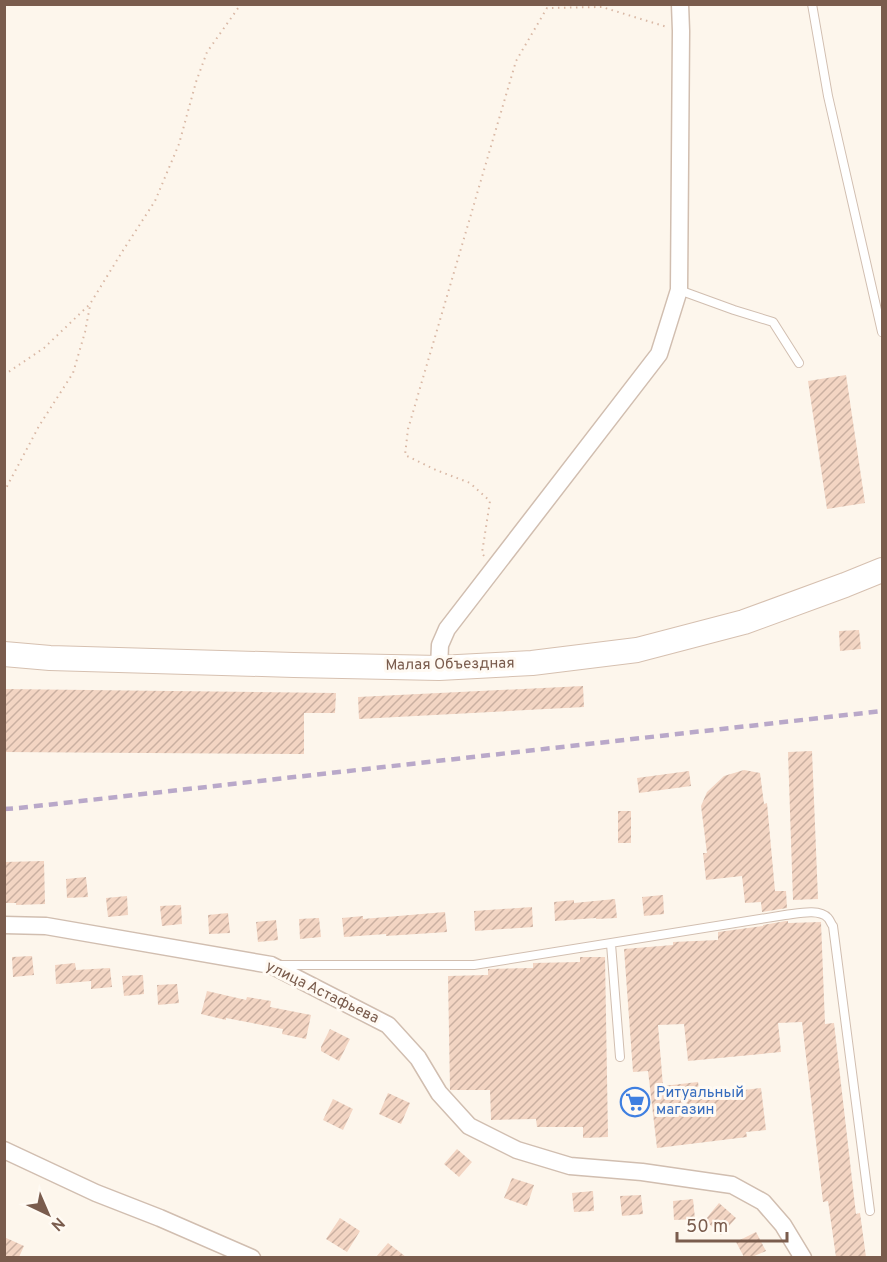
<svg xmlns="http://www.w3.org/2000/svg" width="887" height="1262" font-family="Overpass,sans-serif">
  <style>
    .building { fill: url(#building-hatch) }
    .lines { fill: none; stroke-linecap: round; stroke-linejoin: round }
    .lane-casing { stroke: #d1beb0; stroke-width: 10 }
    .street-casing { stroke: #d1beb0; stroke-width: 19 }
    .secondary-casing { stroke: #d6c0b0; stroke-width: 26 }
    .path { stroke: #d9b8a5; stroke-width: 2; stroke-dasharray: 1.5 4.5; stroke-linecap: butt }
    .lane { stroke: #fff; stroke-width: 8 }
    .street { stroke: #fff; stroke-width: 16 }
    .secondary { stroke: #fff; stroke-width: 24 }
    .rail { stroke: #b9a8c9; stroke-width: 4.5; stroke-dasharray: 9 6; stroke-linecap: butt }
    .labels { text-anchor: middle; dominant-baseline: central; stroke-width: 6; stroke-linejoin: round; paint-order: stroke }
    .street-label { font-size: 15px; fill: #7a5c4d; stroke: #fffaf3 }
    .shop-label { font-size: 15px; fill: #366cbe; stroke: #fffaf3; text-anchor: start }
  </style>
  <defs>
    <pattern id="building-hatch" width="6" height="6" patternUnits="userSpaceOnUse" patternTransform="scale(1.5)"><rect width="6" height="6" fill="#f3d5c3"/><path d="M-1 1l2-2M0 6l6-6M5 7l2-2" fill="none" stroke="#cab0a1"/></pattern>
  </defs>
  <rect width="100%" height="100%" fill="#fdf6ec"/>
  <path class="building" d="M 846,375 L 865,503 L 827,509 L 808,381 Z
    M 859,630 L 861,649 L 840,651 L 839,631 Z
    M 583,686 L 584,707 L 359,719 L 358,697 Z
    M 4,689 L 336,693 L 335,713 L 304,713 L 304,754 L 4,752 Z
    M 812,751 L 818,899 L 793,900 L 788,752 Z
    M 744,770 L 760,773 L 764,804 L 767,803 L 775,891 L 786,891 L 787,908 L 762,912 L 761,902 L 745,903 L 742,876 L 706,880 L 703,853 L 707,853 L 701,806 L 707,792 L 724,776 Z
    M 689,771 L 691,786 L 639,793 L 637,778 Z
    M 618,811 L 631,811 L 631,843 L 618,843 Z
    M 44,861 L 45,904 L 16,905 L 16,903 L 4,903 L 4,862 Z
    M 86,877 L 88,897 L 67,898 L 66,879 Z
    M 663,895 L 664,914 L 644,916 L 642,897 Z
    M 127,896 L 128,915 L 108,917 L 106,898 Z
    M 615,899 L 617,918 L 596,919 L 596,918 L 555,921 L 554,902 L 574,900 L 574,903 Z
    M 181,905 L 182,924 L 162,926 L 160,906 Z
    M 532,907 L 533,927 L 475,931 L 474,911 Z
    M 445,912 L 447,932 L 386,936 L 386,934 L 344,937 L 342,918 L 363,916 L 363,919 Z
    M 228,913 L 230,933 L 209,934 L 208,915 Z
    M 319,918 L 321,937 L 300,939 L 299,919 Z
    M 276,920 L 278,940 L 258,942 L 256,922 Z
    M 786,921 L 788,921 L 788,923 L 821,922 L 825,1024 L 834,1023 L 856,1214 L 860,1213 L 866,1257 L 836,1257 L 828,1201 L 823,1202 L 802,1022 L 778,1023 L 781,1052 L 688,1061 L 684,1024 L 658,1025 L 663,1086 L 698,1082 L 700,1095 L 761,1088 L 766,1130 L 746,1132 L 747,1137 L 657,1148 L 648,1071 L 633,1072 L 624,949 L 673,945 L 673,942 L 718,940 L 718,932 L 763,926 L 763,925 Z
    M 32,956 L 34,975 L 13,977 L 12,957 Z
    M 580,957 L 605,957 L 608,1137 L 583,1138 L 583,1127 L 537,1127 L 536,1119 L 491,1120 L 490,1090 L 450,1090 L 448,976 L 488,975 L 488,969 L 533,968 L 533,963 L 580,962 Z
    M 75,963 L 76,970 L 110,968 L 112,987 L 91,989 L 91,981 L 56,984 L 55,965 Z
    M 143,975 L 144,994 L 124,996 L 122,976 Z
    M 177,984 L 179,1003 L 158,1005 L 157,985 Z
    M 207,991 L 246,1000 L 247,997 L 271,1001 L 270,1007 L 311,1015 L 306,1039 L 282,1034 L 283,1029 L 226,1018 L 226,1020 L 201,1014 Z
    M 330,1029 L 350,1039 L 339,1061 L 321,1051 L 321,1047 Z
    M 388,1093 L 410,1103 L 401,1124 L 379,1114 Z
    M 333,1099 L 353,1109 L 343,1130 L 323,1120 Z
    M 457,1149 L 472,1162 L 459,1177 L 444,1164 Z
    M 512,1178 L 534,1185 L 527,1206 L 504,1198 Z
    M 593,1191 L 594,1211 L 574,1212 L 572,1193 Z
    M 641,1195 L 643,1214 L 622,1216 L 620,1196 Z
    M 693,1199 L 695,1219 L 674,1220 L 673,1201 Z
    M 719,1203 L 736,1218 L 721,1235 L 705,1220 Z
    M 340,1218 L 360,1231 L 347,1252 L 326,1239 Z
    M 756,1232 L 766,1251 L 752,1257 L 744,1257 L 736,1242 Z
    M 4,1237 L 24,1246 L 19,1257 L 4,1257 Z
    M 388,1243 L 406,1257 L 376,1257 Z"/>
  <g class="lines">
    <g class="lane-casing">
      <path id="lane" d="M 812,4 L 828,96 L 882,332
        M 679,290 L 734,310 L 773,322 L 799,363
        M 611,944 L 620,1057
        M 278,965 L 474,965 L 785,915 C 796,914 819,908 828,918 C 830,920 831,924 833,926 L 870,1211"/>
    </g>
    <g class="street-casing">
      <path id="street" d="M 439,668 L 440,645 L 447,629 L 659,354 L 679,290 L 681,31 L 680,4
        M 4,925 L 46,926 L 271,965 L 388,1025 L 418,1058 L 439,1093 L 469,1126 L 517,1150 L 570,1166 L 642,1172 L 732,1185 L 763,1202 L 783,1225 L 803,1258
        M 4,1150 L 96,1193 L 160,1218 L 252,1258"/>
    </g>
    <g class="secondary-casing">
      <path id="secondary" d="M 4,654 L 50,658 L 294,665 L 439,668 L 532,663 L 637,650 L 744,622 L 845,585 L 882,570"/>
    </g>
    <path class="path" d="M 4,375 L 44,348 L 90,304 L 122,252 L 155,201 L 179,144 L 196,82 L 207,52 L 241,4
      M 4,492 L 39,426 L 73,373 L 85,332 L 90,306
      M 484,556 L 482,553 L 490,501 L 470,483 L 436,470 L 405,455 L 408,429 L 516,61 L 547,8 L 602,7 L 667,27"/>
    <use href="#lane" class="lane"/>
    <use href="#street" class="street"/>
    <use href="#secondary" class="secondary"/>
    <path class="rail" d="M 4,809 L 19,808 L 882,711"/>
  </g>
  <defs>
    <g id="supermarket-ring" transform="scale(1.5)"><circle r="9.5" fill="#fffaf3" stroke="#3f7fe0" stroke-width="1.5"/><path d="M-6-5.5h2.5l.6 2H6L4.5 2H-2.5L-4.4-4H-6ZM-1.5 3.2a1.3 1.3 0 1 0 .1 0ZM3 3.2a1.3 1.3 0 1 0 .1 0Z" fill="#3f7fe0"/></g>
  </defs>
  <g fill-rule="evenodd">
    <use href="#supermarket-ring" x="635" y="1102"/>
  </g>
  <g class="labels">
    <g class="street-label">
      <text transform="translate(450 665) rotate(-1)">Малая Объездная</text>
      <text transform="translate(322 993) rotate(26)">улица Астафьева</text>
    </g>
    <g class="shop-label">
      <text x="656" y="1093">Ритуальный<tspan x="656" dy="17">магазин</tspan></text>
    </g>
  </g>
  <rect width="887" height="1262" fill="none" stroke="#7a5c4d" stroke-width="12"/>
  <g transform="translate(48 1214) rotate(136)" stroke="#fffaf3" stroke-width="4.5" paint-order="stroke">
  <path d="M0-4.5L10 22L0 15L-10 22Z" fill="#7a5c4d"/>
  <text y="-9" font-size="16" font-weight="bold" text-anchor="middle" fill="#7a5c4d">N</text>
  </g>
  <path d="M677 1232v9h110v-9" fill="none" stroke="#7a5c4d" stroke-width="3"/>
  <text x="686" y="1232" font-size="18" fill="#7a5c4d" stroke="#fffaf3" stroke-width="4.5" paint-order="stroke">50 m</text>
</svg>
